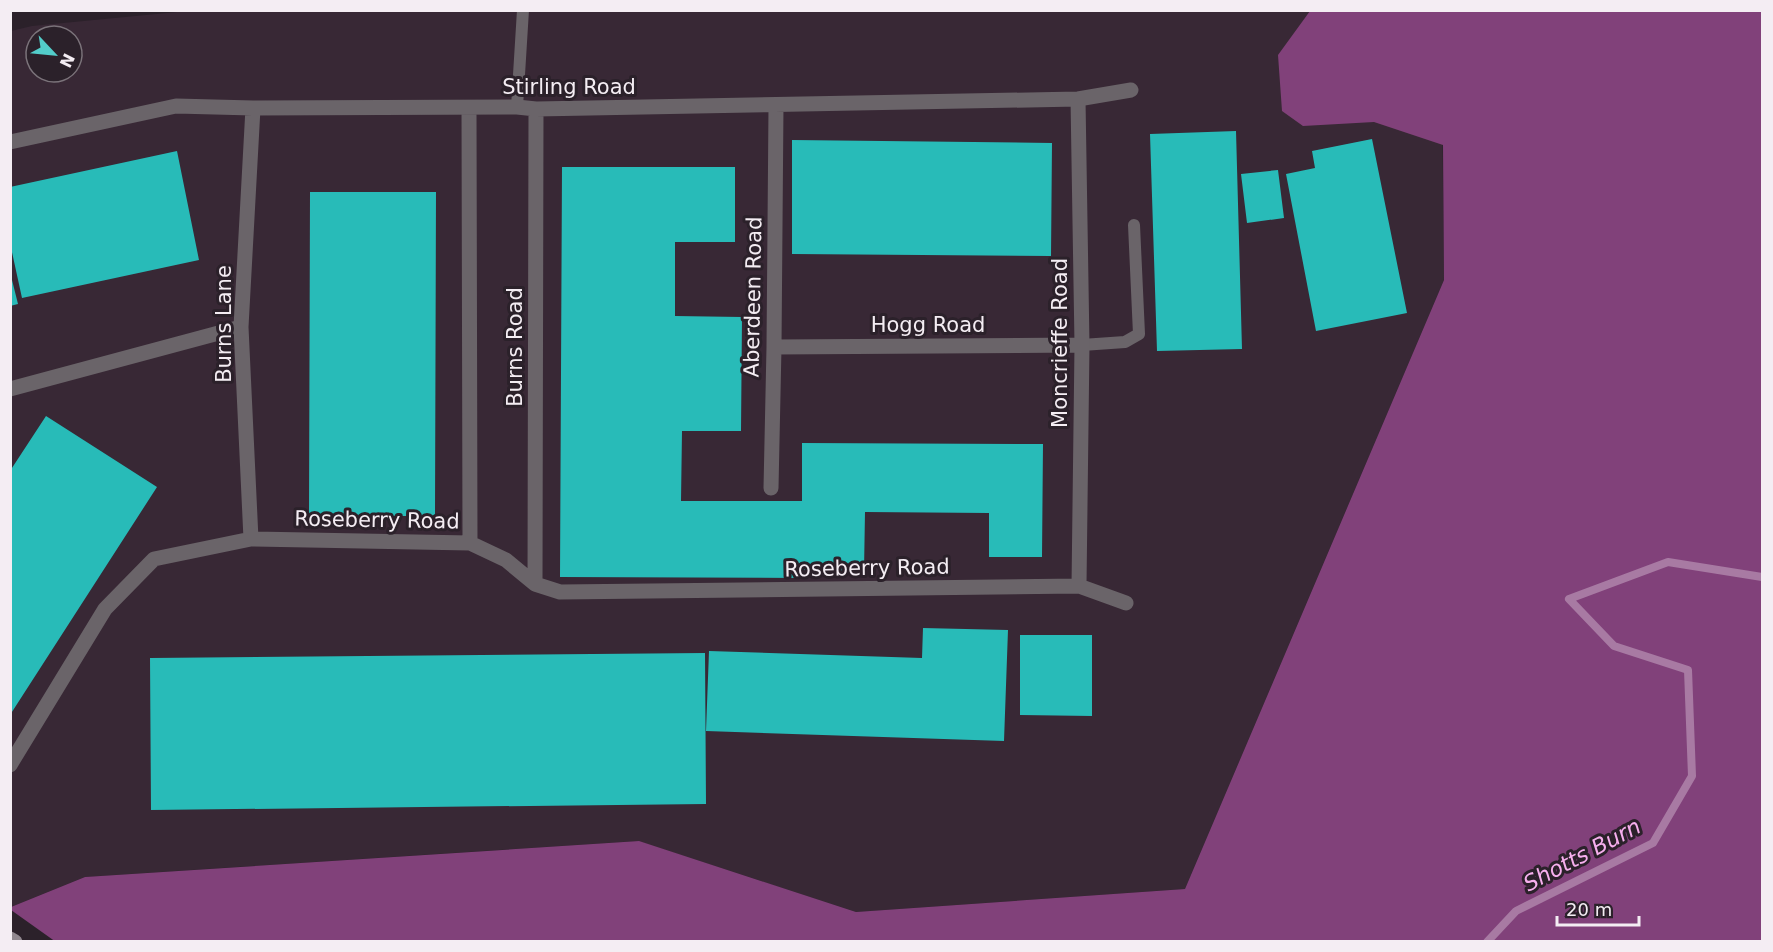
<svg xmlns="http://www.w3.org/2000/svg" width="1773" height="952" font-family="'DejaVu Sans',sans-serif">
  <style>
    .built { fill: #382835; fill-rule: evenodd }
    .forest { fill: #81417a }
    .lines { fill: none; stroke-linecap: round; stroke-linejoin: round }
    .stream { stroke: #a87aa3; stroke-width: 8 }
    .building { fill: #28bbb8 }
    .lane { stroke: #6a6469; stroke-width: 12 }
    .street { stroke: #6a6469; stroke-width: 15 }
    .secondary { stroke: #91888f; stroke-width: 15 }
    .labels { text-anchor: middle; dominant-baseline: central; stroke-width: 6; stroke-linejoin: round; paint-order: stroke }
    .street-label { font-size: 21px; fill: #f4edf3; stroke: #2b212a }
    .water-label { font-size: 22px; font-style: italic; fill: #f7afee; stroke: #2b212a }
  </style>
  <rect width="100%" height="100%" fill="#2b212a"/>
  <path class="built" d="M 198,10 L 1441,11 L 1444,280 L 1185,889 L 856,912 L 638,841 L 85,877 L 11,907 L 11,31 L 32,26 ZM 36,36 L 72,36 L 72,72 L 36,72 Z"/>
  <path class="forest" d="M 1310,11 L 1762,11 L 1762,941 L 56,942 L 11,910 L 11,907 L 85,877 L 639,841 L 856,912 L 1185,889 L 1444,280 L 1443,145 L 1374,122 L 1303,126 L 1282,111 L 1278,55 Z"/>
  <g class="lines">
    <path class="stream" d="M 1487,942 L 1516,911 L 1653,843 L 1692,776 L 1688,670 L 1614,646 L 1569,599 L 1668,562 L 1762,577"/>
  </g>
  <path class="building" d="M 1236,131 L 1242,349 L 1157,351 L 1150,134 Z
    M 1372,139 L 1407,313 L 1316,331 L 1286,174 L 1315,168 L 1312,151 Z
    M 792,140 L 1052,143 L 1051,256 L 792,254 Z
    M 177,151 L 199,260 L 22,298 L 10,243 L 10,187 Z
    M 562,167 L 735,167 L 735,242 L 675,242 L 675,316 L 742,317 L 741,431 L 682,431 L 681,501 L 802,501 L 802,443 L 1043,444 L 1042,557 L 989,557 L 989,513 L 865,512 L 864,571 L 801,570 L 801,578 L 560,577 Z
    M 1278,170 L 1284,218 L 1247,223 L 1241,174 Z
    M 310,192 L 436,192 L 435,516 L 309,516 Z
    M 10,272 L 18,304 L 10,306 Z
    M 46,416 L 157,487 L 10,715 L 10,471 Z
    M 923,628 L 1008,630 L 1004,741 L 706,731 L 709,651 L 922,658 Z
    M 1020,635 L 1092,635 L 1092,716 L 1020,715 Z
    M 705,653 L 706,804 L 151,810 L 150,658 Z"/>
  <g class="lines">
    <path class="lane" d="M 517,107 L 523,10
      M 1082,345 L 1125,342 L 1139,334 L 1134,225"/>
    <path class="street" d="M 1078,99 L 1082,345 L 1079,586
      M 469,108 L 470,543
      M 10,142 L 176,106 L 253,108 L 517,107 L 536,109 L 1078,99 L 1131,90
      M 774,347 L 1082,345
      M 10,389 L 241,327
      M 771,488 L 774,347 L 776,106
      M 251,539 L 241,327 L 253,108
      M 535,584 L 536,109
      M 10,765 L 105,609 L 154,559 L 251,539 L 470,543 L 506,560 L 535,584 L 560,592 L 1079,586 L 1126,603"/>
    <path class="secondary" d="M 10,939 L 15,942"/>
  </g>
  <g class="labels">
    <g class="street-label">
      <text x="569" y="87">Stirling Road</text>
      <text transform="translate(753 297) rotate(-89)">Aberdeen Road</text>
      <text transform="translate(224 324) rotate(-90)">Burns Lane</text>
      <text x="928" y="325">Hogg Road</text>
      <text transform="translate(1060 343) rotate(-90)">Moncrieffe Road</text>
      <text transform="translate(515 347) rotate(-90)">Burns Road</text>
      <text transform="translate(377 520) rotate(1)">Roseberry Road</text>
      <text transform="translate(867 568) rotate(-1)">Roseberry Road</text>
    </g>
    <g class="water-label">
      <text transform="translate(1582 855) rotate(-28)">Shotts Burn</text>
    </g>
  </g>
  <rect width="1773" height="952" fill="none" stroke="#f4edf3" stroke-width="24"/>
  <g transform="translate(54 54) rotate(116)"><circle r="28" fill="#2b212a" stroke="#7b737a" stroke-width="1.5"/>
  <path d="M0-4.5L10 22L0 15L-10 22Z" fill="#53cdca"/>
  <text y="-9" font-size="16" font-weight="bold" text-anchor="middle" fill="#f4edf3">N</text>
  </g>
  <path d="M1557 916v9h82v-9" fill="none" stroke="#f4edf3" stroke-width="3"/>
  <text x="1566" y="916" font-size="18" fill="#f4edf3" stroke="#2b212a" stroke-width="4.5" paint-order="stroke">20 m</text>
</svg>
